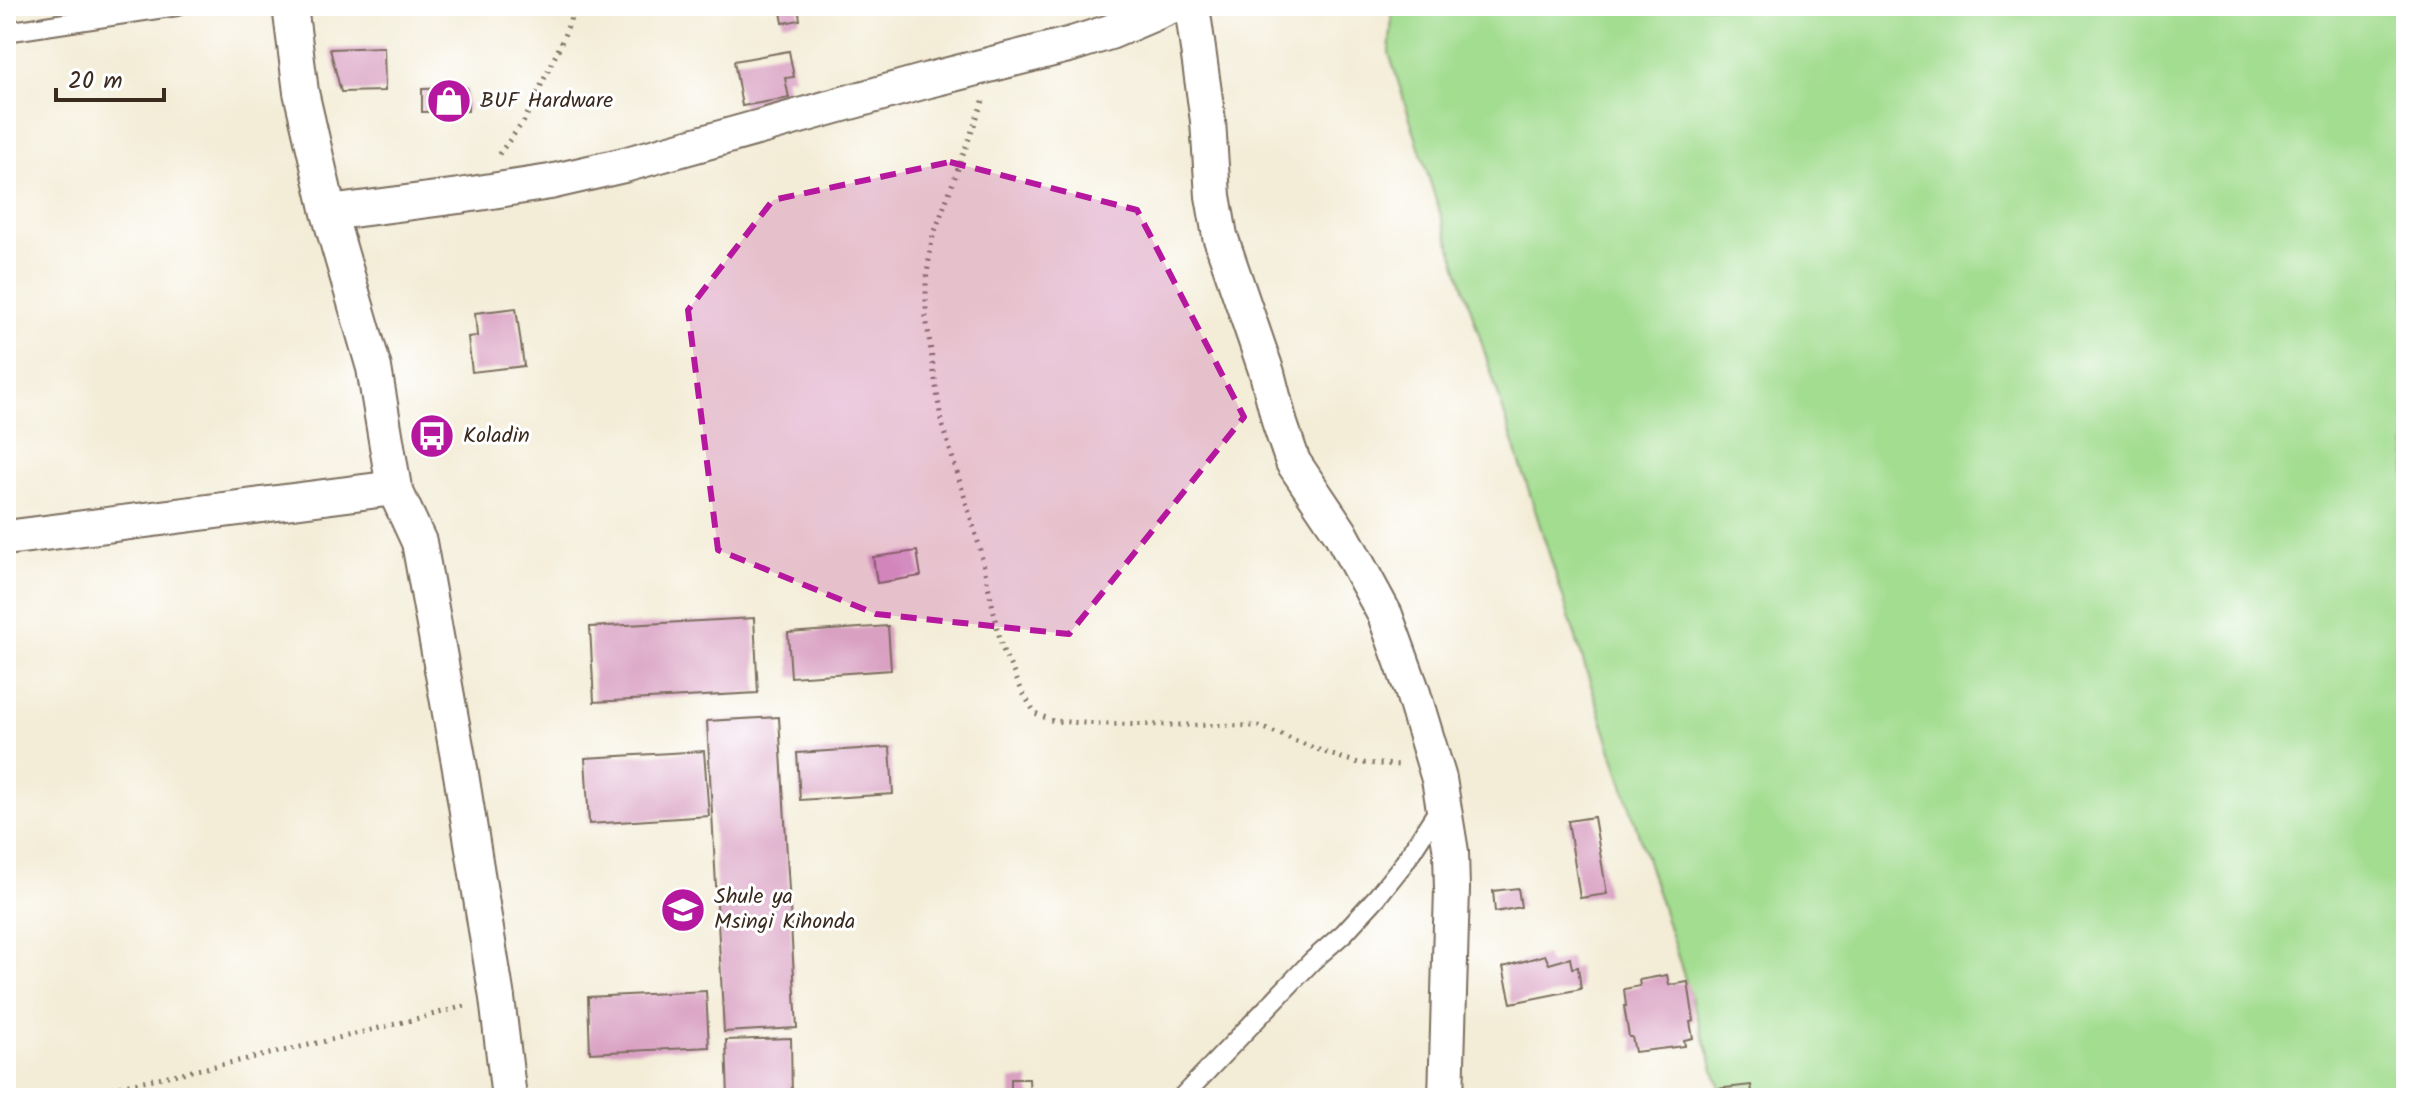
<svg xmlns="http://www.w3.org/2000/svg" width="2412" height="1104" font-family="Kalam,sans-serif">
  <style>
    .green { fill: #a3dd90; stroke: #6f8457; stroke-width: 2 }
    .building { fill: #d9a0c2 }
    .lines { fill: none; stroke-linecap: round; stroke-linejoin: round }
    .service-casing { stroke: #7b6e5e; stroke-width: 22 }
    .minor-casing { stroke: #7b6e5e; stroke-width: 38 }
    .path { stroke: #7b6e5e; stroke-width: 5; stroke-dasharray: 2 6; stroke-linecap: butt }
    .service { stroke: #fff; stroke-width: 18 }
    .minor { stroke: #fff; stroke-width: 34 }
    .marked { fill: #b5179e; fill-opacity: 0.2; stroke: #b5179e; stroke-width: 6; stroke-dasharray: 16 10; stroke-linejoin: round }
    .labels { text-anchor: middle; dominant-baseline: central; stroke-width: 6; stroke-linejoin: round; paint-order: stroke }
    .poi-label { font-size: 22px; fill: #3b2a1e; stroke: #fff; text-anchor: start }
  </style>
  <rect width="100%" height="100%" fill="#fff"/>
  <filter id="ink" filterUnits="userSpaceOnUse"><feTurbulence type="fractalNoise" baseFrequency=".0125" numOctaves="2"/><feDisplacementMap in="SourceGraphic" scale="16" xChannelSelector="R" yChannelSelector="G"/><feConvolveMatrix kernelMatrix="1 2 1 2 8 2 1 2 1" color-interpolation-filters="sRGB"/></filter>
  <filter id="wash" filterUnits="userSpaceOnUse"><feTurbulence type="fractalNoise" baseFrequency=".006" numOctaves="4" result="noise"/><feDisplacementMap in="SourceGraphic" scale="32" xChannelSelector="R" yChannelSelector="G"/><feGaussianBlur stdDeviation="1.8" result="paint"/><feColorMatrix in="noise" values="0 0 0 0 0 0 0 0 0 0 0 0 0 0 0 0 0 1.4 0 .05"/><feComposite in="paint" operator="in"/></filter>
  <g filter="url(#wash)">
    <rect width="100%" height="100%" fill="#f3ecd6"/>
    <path class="green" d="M 1393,6 L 2406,6 L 2406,1098 L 1723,1098 L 1389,53 Z"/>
    <g id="blocks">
      <path class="building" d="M 780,6 L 798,6 L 800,20 L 783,23 Z
        M 384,47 L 385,91 L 341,92 L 330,49 Z
        M 789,51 L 794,77 L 785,78 L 789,98 L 742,106 L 734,61 Z
        M 467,88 L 468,111 L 422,112 L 422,89 Z
        M 516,308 L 524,366 L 472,372 L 468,337 L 477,336 L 475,313 Z
        M 917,551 L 921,576 L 877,583 L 873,557 Z
        M 754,618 L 758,693 L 594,702 L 590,627 Z
        M 888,626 L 891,670 L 791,677 L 788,633 Z
        M 779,717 L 797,1028 L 724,1032 L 707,721 Z
        M 890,747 L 893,794 L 800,800 L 797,753 Z
        M 704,751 L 709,816 L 589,824 L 585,758 Z
        M 1594,817 L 1607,894 L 1580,898 L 1568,821 Z
        M 1518,888 L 1521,907 L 1495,912 L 1493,891 Z
        M 1545,955 L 1549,964 L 1570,958 L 1572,968 L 1578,967 L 1581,989 L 1511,1003 L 1503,967 Z
        M 1667,975 L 1669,985 L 1688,982 L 1694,1021 L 1690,1022 L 1693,1038 L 1684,1040 L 1685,1046 L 1635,1052 L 1632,1037 L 1629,1037 L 1624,1006 L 1626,1006 L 1624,989 L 1640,986 L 1639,980 Z
        M 706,991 L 709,1047 L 590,1053 L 588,997 Z
        M 791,1038 L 792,1098 L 728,1098 L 726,1040 Z
        M 1011,1079 L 1029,1079 L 1030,1098 L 1011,1098 Z
        M 1751,1085 L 1753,1098 L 1709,1098 L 1708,1090 Z"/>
    </g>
  </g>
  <g filter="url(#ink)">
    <use href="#blocks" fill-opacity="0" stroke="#7b6e5e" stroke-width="2"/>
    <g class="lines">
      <g class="service-casing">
        <path id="service" d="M 6,32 L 177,6
          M 1181,1098 L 1312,961 L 1344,933 L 1377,897 L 1404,863 L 1442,804"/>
      </g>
      <g class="minor-casing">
        <path id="minor" d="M 290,6 L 301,92 L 329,213 L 374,368 L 394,488 L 419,542 L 461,774 L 497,998 L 509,1098
          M 1192,6 L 1208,121 L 1213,196 L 1220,236 L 1267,373 L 1280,424 L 1293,462 L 1340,532 L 1385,615 L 1412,690 L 1439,779 L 1451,852 L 1452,889 L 1446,1098
          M 329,213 L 459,196 L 550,182 L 624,165 L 929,80 L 1072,44 L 1110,32 L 1171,6
          M 6,538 L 394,488"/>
      </g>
      <path class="path" d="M 983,101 L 932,239 L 926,281 L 926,317 L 941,420 L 979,545 L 1002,648 L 1024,695 L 1035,713 L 1053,721 L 1099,724 L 1259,726 L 1329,754 L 1359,763 L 1401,765
        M 499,154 L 524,121 L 560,46 L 570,21 L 573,6
        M 57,1098 C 194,1072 330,1042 465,1006"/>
      <use href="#service" class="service"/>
      <use href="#minor" class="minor"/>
    </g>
  </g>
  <path class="marked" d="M 950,162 L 1137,210 L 1244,417 L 1069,634 L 876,614 L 718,550 L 688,310 L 773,200 Z"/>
  <defs>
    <g id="shop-disc" transform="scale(2.3)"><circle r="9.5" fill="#b5179e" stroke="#fff"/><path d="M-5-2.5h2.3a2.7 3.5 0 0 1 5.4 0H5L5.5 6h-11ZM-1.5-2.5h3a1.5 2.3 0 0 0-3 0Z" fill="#fff"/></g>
    <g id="bus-disc" transform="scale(2.3)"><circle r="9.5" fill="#b5179e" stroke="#fff"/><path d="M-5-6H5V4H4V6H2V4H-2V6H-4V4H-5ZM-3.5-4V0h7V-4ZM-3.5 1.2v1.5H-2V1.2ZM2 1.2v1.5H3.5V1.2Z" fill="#fff"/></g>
    <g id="school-disc" transform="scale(2.3)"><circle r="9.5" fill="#b5179e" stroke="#fff"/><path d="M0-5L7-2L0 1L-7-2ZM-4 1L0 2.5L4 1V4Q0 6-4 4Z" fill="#fff"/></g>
  </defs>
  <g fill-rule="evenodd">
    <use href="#shop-disc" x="449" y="101"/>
    <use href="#bus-disc" x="432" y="436"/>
    <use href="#school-disc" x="683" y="910"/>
  </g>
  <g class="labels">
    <g class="poi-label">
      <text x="480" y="101">BUF Hardware</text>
      <text x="463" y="436">Koladin</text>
      <text x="714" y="897">Shule ya<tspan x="714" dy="25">Msingi Kihonda</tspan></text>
    </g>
  </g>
  <rect width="2412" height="1104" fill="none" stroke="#fff" stroke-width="32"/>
  <path d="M56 88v12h108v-12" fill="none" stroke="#3b2a1e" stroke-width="4"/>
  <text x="68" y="88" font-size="24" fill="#3b2a1e" stroke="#ffffff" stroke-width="6" paint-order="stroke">20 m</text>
</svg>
